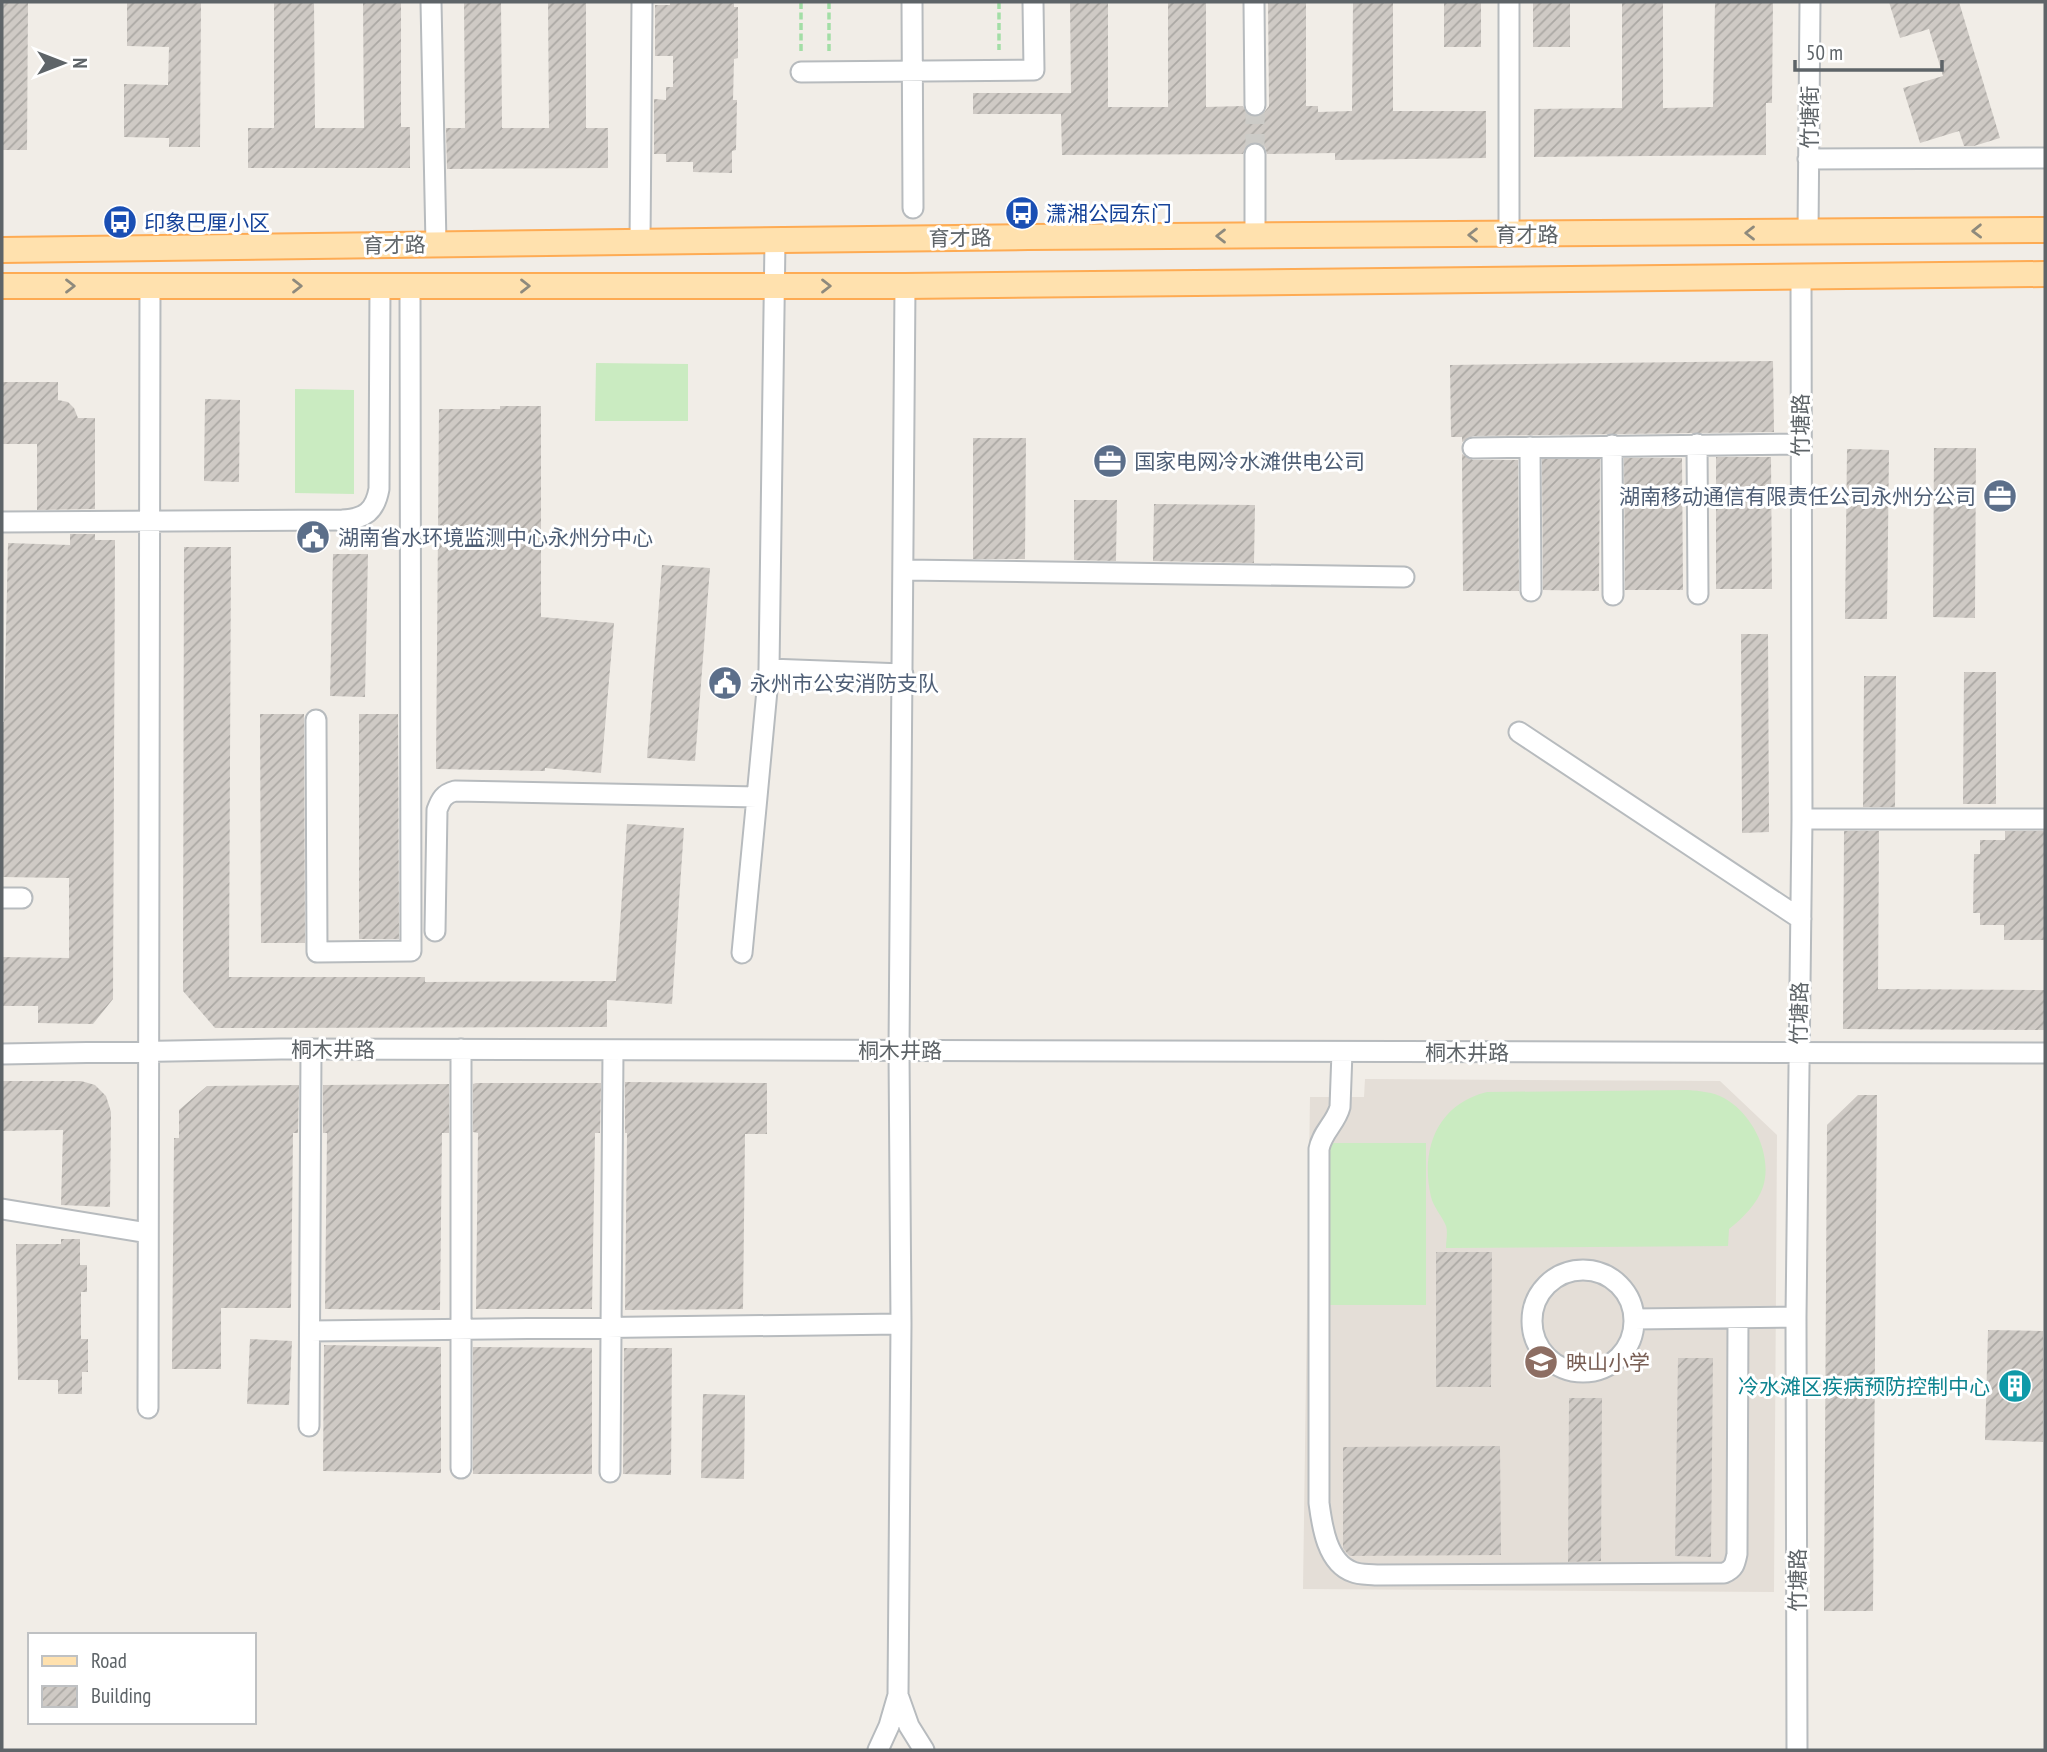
<svg xmlns="http://www.w3.org/2000/svg" width="2047" height="1752" font-family="'PT Sans Narrow','Noto Sans SC',sans-serif">
  <style>
    .education { fill: #e4ded7 }
    .grass { fill: #caebc1 }
    .building { fill: url(#building-hatch) }
    .lines { fill: none; stroke-linecap: round; stroke-linejoin: round }
    .minor-tunnel { stroke: #cccbc7; stroke-width: 19; stroke-dasharray: 19 10; stroke-linecap: butt }
    .minor-casing { stroke: #b7bbbe; stroke-width: 23 }
    .major-casing { stroke: #feab53; stroke-width: 28 }
    .path { stroke: #a3dea6; stroke-width: 3.5; stroke-dasharray: 7 3.5; stroke-linecap: butt }
    .minor { stroke: #fff; stroke-width: 19 }
    .major { stroke: #ffe1ae; stroke-width: 24 }
    .oneway { stroke: #8e8a7d }
    .labels { text-anchor: middle; dominant-baseline: central; stroke-width: 6; stroke-linejoin: round; paint-order: stroke }
    .street-label { font-size: 21px; fill: #5e6468; stroke: #fff }
    .transit-label { font-size: 21px; fill: #164399; stroke: #fff; text-anchor: start }
    .service-label { font-size: 21px; fill: #4e5e75; stroke: #fff; text-anchor: start }
    .education-label { font-size: 21px; fill: #785e54; stroke: #fff; text-anchor: start }
    .culture-label { font-size: 21px; fill: #0d838f; stroke: #fff; text-anchor: end }
  </style>
  <defs>
    <pattern id="building-hatch" width="6" height="6" patternUnits="userSpaceOnUse" patternTransform="scale(1.75)"><rect width="6" height="6" fill="#cfcac5"/><path d="M-1 1l2-2M0 6l6-6M5 7l2-2" fill="none" stroke="#aba8a4"/></pattern>
  </defs>
  <rect width="100%" height="100%" fill="#f1ede7"/>
  <path class="education" d="M 1365,1079 L 1720,1081 L 1777,1135 L 1774,1592 L 1303,1589 L 1310,1097 L 1364,1097 Z"/>
  <path class="grass" d="M 596,363 L 688,364 L 688,421 L 595,421 Z
    M 295,389 L 354,390 L 354,494 L 295,493 Z
    M 1688,1090 C 1700,1091 1713,1092 1724,1098 C 1753,1114 1773,1155 1763,1187 C 1757,1204 1743,1218 1729,1229 L 1728,1246 L 1446,1248 C 1446,1241 1448,1232 1446,1226 C 1442,1216 1434,1208 1431,1197 C 1420,1150 1437,1104 1487,1092 Z
    M 1328,1143 L 1426,1143 L 1426,1305 L 1328,1305 Z"/>
  <path class="building" d="M 2,2 L 28,2 L 27,150 L 2,150 Z
    M 127,2 L 201,2 L 200,147 L 169,147 L 169,138 L 124,137 L 124,84 L 168,85 L 169,47 L 127,46 Z
    M 274,2 L 314,2 L 315,128 L 364,128 L 363,2 L 401,2 L 401,127 L 410,127 L 410,168 L 248,168 L 248,128 L 274,128 Z
    M 464,2 L 501,2 L 502,128 L 549,128 L 548,2 L 586,2 L 586,128 L 608,128 L 608,168 L 447,169 L 446,128 L 465,128 Z
    M 670,2 L 734,2 L 734,7 L 738,7 L 738,58 L 734,59 L 733,100 L 737,100 L 736,150 L 732,151 L 732,173 L 693,172 L 693,162 L 666,162 L 666,154 L 654,154 L 654,99 L 666,100 L 666,87 L 673,87 L 673,56 L 655,56 L 655,5 L 670,5 Z
    M 1070,2 L 1108,2 L 1108,107 L 1168,107 L 1168,2 L 1206,2 L 1206,107 L 1243,106 L 1248,115 L 1254,117 L 1262,115 L 1269,106 L 1268,2 L 1306,2 L 1306,106 L 1318,106 L 1318,112 L 1352,111 L 1353,2 L 1393,2 L 1393,111 L 1486,111 L 1486,158 L 1335,160 L 1335,153 L 1267,154 L 1265,147 L 1256,142 L 1248,144 L 1243,154 L 1062,155 L 1061,114 L 973,114 L 973,93 L 1071,93 Z
    M 1444,2 L 1481,2 L 1481,47 L 1444,47 Z
    M 1533,2 L 1570,2 L 1570,47 L 1533,47 Z
    M 1622,2 L 1663,2 L 1663,108 L 1713,107 L 1715,2 L 1773,2 L 1772,103 L 1766,103 L 1766,155 L 1534,157 L 1534,109 L 1622,108 Z
    M 1889,2 L 1959,2 L 2000,138 L 1974,146 L 1964,146 L 1959,131 L 1920,143 L 1903,88 L 1943,76 L 1929,29 L 1900,38 Z
    M 1773,361 L 1774,432 L 1473,436 L 1462,442 L 1462,437 L 1451,437 L 1450,365 Z
    M 2,382 L 58,382 L 58,400 L 68,402 L 74,408 L 78,418 L 95,418 L 95,509 L 37,510 L 37,444 L 2,444 Z
    M 205,399 L 240,400 L 239,482 L 204,481 Z
    M 500,406 L 541,406 L 541,617 L 614,623 L 601,773 L 545,768 L 545,771 L 436,769 L 439,409 L 500,409 Z
    M 973,438 L 1026,438 L 1025,559 L 973,559 Z
    M 1934,448 L 1976,448 L 1975,618 L 1933,617 Z
    M 1847,449 L 1889,450 L 1887,619 L 1845,619 Z
    M 1462,454 L 1473,460 L 1518,460 L 1519,591 L 1463,591 Z
    M 1716,457 L 1771,457 L 1772,589 L 1716,589 Z
    M 1624,458 L 1682,458 L 1683,590 L 1625,590 Z
    M 1542,459 L 1600,459 L 1599,591 L 1543,590 Z
    M 1074,500 L 1117,500 L 1116,561 L 1074,560 Z
    M 1154,504 L 1255,505 L 1254,563 L 1153,561 Z
    M 70,534 L 95,534 L 95,540 L 115,540 L 113,999 L 93,1024 L 38,1023 L 38,1006 L 2,1006 L 2,957 L 69,958 L 69,878 L 2,877 L 2,722 L 4,722 L 8,543 L 70,545 Z
    M 184,547 L 231,547 L 229,977 L 425,977 L 425,982 L 616,981 L 627,824 L 684,828 L 672,1004 L 607,1000 L 607,1027 L 215,1028 L 183,991 Z
    M 333,554 L 368,554 L 365,697 L 330,696 Z
    M 662,565 L 710,568 L 695,761 L 647,758 Z
    M 1741,634 L 1768,634 L 1769,832 L 1742,833 Z
    M 1964,672 L 1996,672 L 1996,804 L 1963,804 Z
    M 1864,676 L 1896,676 L 1895,807 L 1863,807 Z
    M 260,714 L 304,714 L 305,943 L 261,943 Z
    M 359,714 L 398,714 L 399,939 L 359,939 Z
    M 1844,831 L 1879,831 L 1878,989 L 2045,990 L 2045,1030 L 1843,1029 Z
    M 2005,831 L 2045,831 L 2045,940 L 2004,940 L 2004,925 L 1980,925 L 1980,913 L 1973,913 L 1974,854 L 1980,854 L 1980,840 L 2005,840 Z
    M 2,1081 L 81,1081 L 95,1085 L 106,1096 L 111,1112 L 110,1207 L 61,1205 L 63,1130 L 2,1131 Z
    M 625,1082 L 767,1083 L 767,1134 L 745,1134 L 743,1309 L 625,1310 L 627,1133 L 625,1133 Z
    M 476,1083 L 601,1083 L 600,1133 L 595,1133 L 592,1309 L 476,1309 L 478,1133 L 473,1132 L 473,1084 Z
    M 449,1084 L 449,1133 L 442,1133 L 440,1310 L 325,1309 L 327,1133 L 323,1133 L 323,1085 Z
    M 299,1085 L 298,1133 L 293,1133 L 291,1308 L 221,1308 L 221,1369 L 172,1369 L 174,1138 L 179,1138 L 179,1110 L 207,1086 Z
    M 1858,1095 L 1877,1095 L 1873,1611 L 1824,1611 L 1827,1125 Z
    M 61,1239 L 80,1239 L 80,1265 L 87,1265 L 87,1292 L 81,1292 L 81,1339 L 88,1339 L 88,1372 L 82,1372 L 82,1394 L 58,1394 L 58,1380 L 18,1380 L 16,1244 L 61,1244 Z
    M 1436,1252 L 1492,1252 L 1491,1387 L 1436,1387 Z
    M 1988,1330 L 2043,1331 L 2043,1442 L 1985,1440 Z
    M 250,1339 L 292,1341 L 289,1405 L 247,1404 Z
    M 324,1345 L 441,1347 L 441,1473 L 323,1471 Z
    M 473,1347 L 592,1348 L 592,1474 L 473,1474 Z
    M 624,1348 L 672,1348 L 671,1475 L 623,1474 Z
    M 1678,1358 L 1713,1358 L 1711,1557 L 1675,1556 Z
    M 703,1394 L 745,1395 L 744,1479 L 701,1478 Z
    M 1569,1398 L 1602,1398 L 1601,1561 L 1568,1562 Z
    M 1500,1446 L 1501,1555 L 1350,1556 L 1347,1553 L 1343,1548 L 1343,1447 Z"/>
  <g class="lines">
    <path class="minor-tunnel" d="M 1255,105 L 1255,154"/>
    <g class="minor-casing">
      <path id="minor" d="M 431,2 L 436,244
        M 912,2 L 913,208
        M 1254,2 L 1255,105
        M 1509,2 L 1509,235
        M 801,72 L 1034,70 L 1033,2
        M 1255,154 L 1255,236
        M 1808,159 L 2045,158
        M 1808,233 L 1810,2
        M 640,242 L 642,2
        M 1697,444 L 1698,594
        M 1612,445 L 1613,595
        M 1530,447 L 1531,591
        M 1473,448 L 1800,444
        M 2,522 L 342,520 C 365,519 375,511 379,489 L 380,286
        M 904,570 L 1404,577
        M 769,669 L 903,674
        M 316,720 L 317,952 L 411,951 L 410,286
        M 1519,732 L 1801,919
        M 1802,819 L 2045,819
        M 2,898 L 22,898
        M 435,931 L 437,810 C 441,799 444,794 455,791 L 757,797 L 769,669 L 775,240
        M 742,953 L 757,797
        M 461,1049 L 461,1468
        M 1342,1052 L 1340,1107 C 1336,1123 1322,1132 1319,1149 L 1319,1503 C 1322,1526 1327,1563 1353,1572 C 1360,1575 1369,1574 1376,1575 L 1724,1573 C 1734,1569 1735,1564 1737,1554 L 1738,1318
        M 2,1054 L 281,1049 L 2045,1053
        M 2,1209 L 148,1233
        M1532 1321a51 51 0 1 1 102 0a51 51 0 1 1-102 0Z
        M 1634,1319 L 1796,1317
        M 310,1331 L 901,1324
        M 148,1408 L 150,286
        M 309,1426 L 311,1049
        M 610,1472 L 613,1050
        M 898,1695 L 909,1726 L 924,1750
        M 878,1750 L 889,1726 L 898,1695 L 901,1324 L 899,1050 L 905,286
        M 1797,1750 L 1796,1317 L 1802,819 L 1801,277"/>
    </g>
    <g class="major-casing">
      <path id="major" d="M 2,250 L 1028,237 L 2045,230
        M 2,286 L 905,286 L 2045,274"/>
    </g>
    <path class="path" d="M 801,2 L 801,52
      M 829,2 L 829,52
      M 999,2 L 999,50"/>
    <use href="#minor" class="minor"/>
    <use href="#major" class="major"/>
  </g>
  <defs><path id="oneway-chevron" d="M-2-3.5L2.5 0L-2 3.5" fill="none" stroke-width="1.6" stroke-linecap="round" stroke-linejoin="round" transform="scale(1.75)"/></defs>
  <g class="oneway">
    <use href="#oneway-chevron" transform="translate(1977 231) rotate(179)"/>
    <use href="#oneway-chevron" transform="translate(1750 233) rotate(180)"/>
    <use href="#oneway-chevron" transform="translate(1473 235) rotate(180)"/>
    <use href="#oneway-chevron" transform="translate(1221 236) rotate(180)"/>
    <use href="#oneway-chevron" transform="translate(70 286)"/>
    <use href="#oneway-chevron" transform="translate(297 286)"/>
    <use href="#oneway-chevron" transform="translate(525 286)"/>
    <use href="#oneway-chevron" transform="translate(826 286)"/>
  </g>
  <defs>
    <g id="bus-disc" transform="scale(1.75)"><circle r="9.5" fill="#1a4fb4" stroke="#fff"/><path d="M-5-6H5V4H4V6H2V4H-2V6H-4V4H-5ZM-3.5-4V0h7V-4ZM-3.5 1.2v1.5H-2V1.2ZM2 1.2v1.5H3.5V1.2Z" fill="#fff"/></g>
    <g id="office-disc" transform="scale(1.75)"><circle r="9.5" fill="#5c6f8a" stroke="#fff"/><path d="M-6-3h4V-5.5h4V-3h4V5H-6ZM-1-4.5V-3h2v-1.5ZM-6 0V1H6V0Z" fill="#fff"/></g>
    <g id="civic-disc" transform="scale(1.75)"><circle r="9.5" fill="#5c6f8a" stroke="#fff"/><path d="M-.6-6.5H3V-4.5H.6V-3L4-1V1h2V6H-6V1h2V-1L-.6-3ZM-1.2 2.5V6h2.4V2.5Z" fill="#fff"/></g>
    <g id="school-disc" transform="scale(1.75)"><circle r="9.5" fill="#8d6e63" stroke="#fff"/><path d="M0-5L7-2L0 1L-7-2ZM-4 1L0 2.5L4 1V4Q0 6-4 4Z" fill="#fff"/></g>
    <g id="building-disc" transform="scale(1.75)"><circle r="9.5" fill="#0f9aa8" stroke="#fff"/><path d="M-4-6H4V6H1V3H-1V6H-4ZM-2.5-4.3h1.7v1.8h-1.7ZM.8-4.3h1.7v1.8H.8ZM-2.5-1h1.7V.8h-1.7ZM.8-1h1.7V.8H.8Z" fill="#fff"/></g>
  </defs>
  <g fill-rule="evenodd">
    <use href="#bus-disc" x="1022" y="213"/>
    <use href="#bus-disc" x="120" y="222"/>
    <use href="#office-disc" x="1110" y="461"/>
    <use href="#office-disc" x="2000" y="496"/>
    <use href="#civic-disc" x="313" y="537"/>
    <use href="#civic-disc" x="725" y="683"/>
    <use href="#school-disc" x="1541" y="1362"/>
    <use href="#building-disc" x="2015" y="1386"/>
  </g>
  <g class="labels">
    <g class="street-label">
      <text transform="translate(1809 117) rotate(-90)">竹塘街</text>
      <text x="1527" y="234">育才路</text>
      <text transform="translate(960 238) rotate(-1)">育才路</text>
      <text transform="translate(394 245) rotate(-1)">育才路</text>
      <text transform="translate(1800 425) rotate(-90)">竹塘路</text>
      <text transform="translate(1799 1013) rotate(-89)">竹塘路</text>
      <text x="333" y="1049">桐木井路</text>
      <text x="900" y="1050">桐木井路</text>
      <text x="1467" y="1052">桐木井路</text>
      <text transform="translate(1797 1580) rotate(-90)">竹塘路</text>
    </g>
    <g class="transit-label">
      <text x="1046" y="213">潇湘公园东门</text>
      <text x="144" y="222">印象巴厘小区</text>
    </g>
    <g class="service-label">
      <text x="1134" y="461">国家电网冷水滩供电公司</text>
      <text x="1976" y="496" text-anchor="end">湖南移动通信有限责任公司永州分公司</text>
      <text x="338" y="537">湖南省水环境监测中心永州分中心</text>
      <text x="750" y="683">永州市公安消防支队</text>
    </g>
    <g class="education-label">
      <text x="1566" y="1362">映山小学</text>
    </g>
    <g class="culture-label">
      <text x="1990" y="1386">冷水滩区疾病预防控制中心</text>
    </g>
  </g>
  <rect width="2047" height="1752" fill="none" stroke="#5e6468" stroke-width="7"/>
  <rect x="28" y="1633" width="228" height="91" fill="#ffffff" stroke="#bfc1c3" stroke-width="2"/>
  <rect x="42" y="1656" width="35" height="10" fill="#ffe1ae" stroke="#bfc1c3" stroke-width="2"/>
  <text x="91" y="1668" font-size="21" fill="#5e6468">Road</text>
  <rect x="42" y="1686" width="35" height="21" fill="url(#building-hatch)" stroke="#bfc1c3" stroke-width="2"/>
  <text x="91" y="1703" font-size="21" fill="#5e6468">Building</text>
  <g transform="translate(63 63) rotate(90)" stroke="#ffffff" stroke-width="5" paint-order="stroke">
  <path d="M0-5L12 26L0 18L-12 26Z" fill="#5e6468"/>
  <text y="-10" font-size="19" font-weight="bold" text-anchor="middle" fill="#5e6468">N</text>
  </g>
  <path d="M1795 60v10h147v-10" fill="none" stroke="#5e6468" stroke-width="3.5"/>
  <text x="1806" y="60" font-size="21" fill="#5e6468" stroke="#ffffff" stroke-width="5" paint-order="stroke">50 m</text>
</svg>
